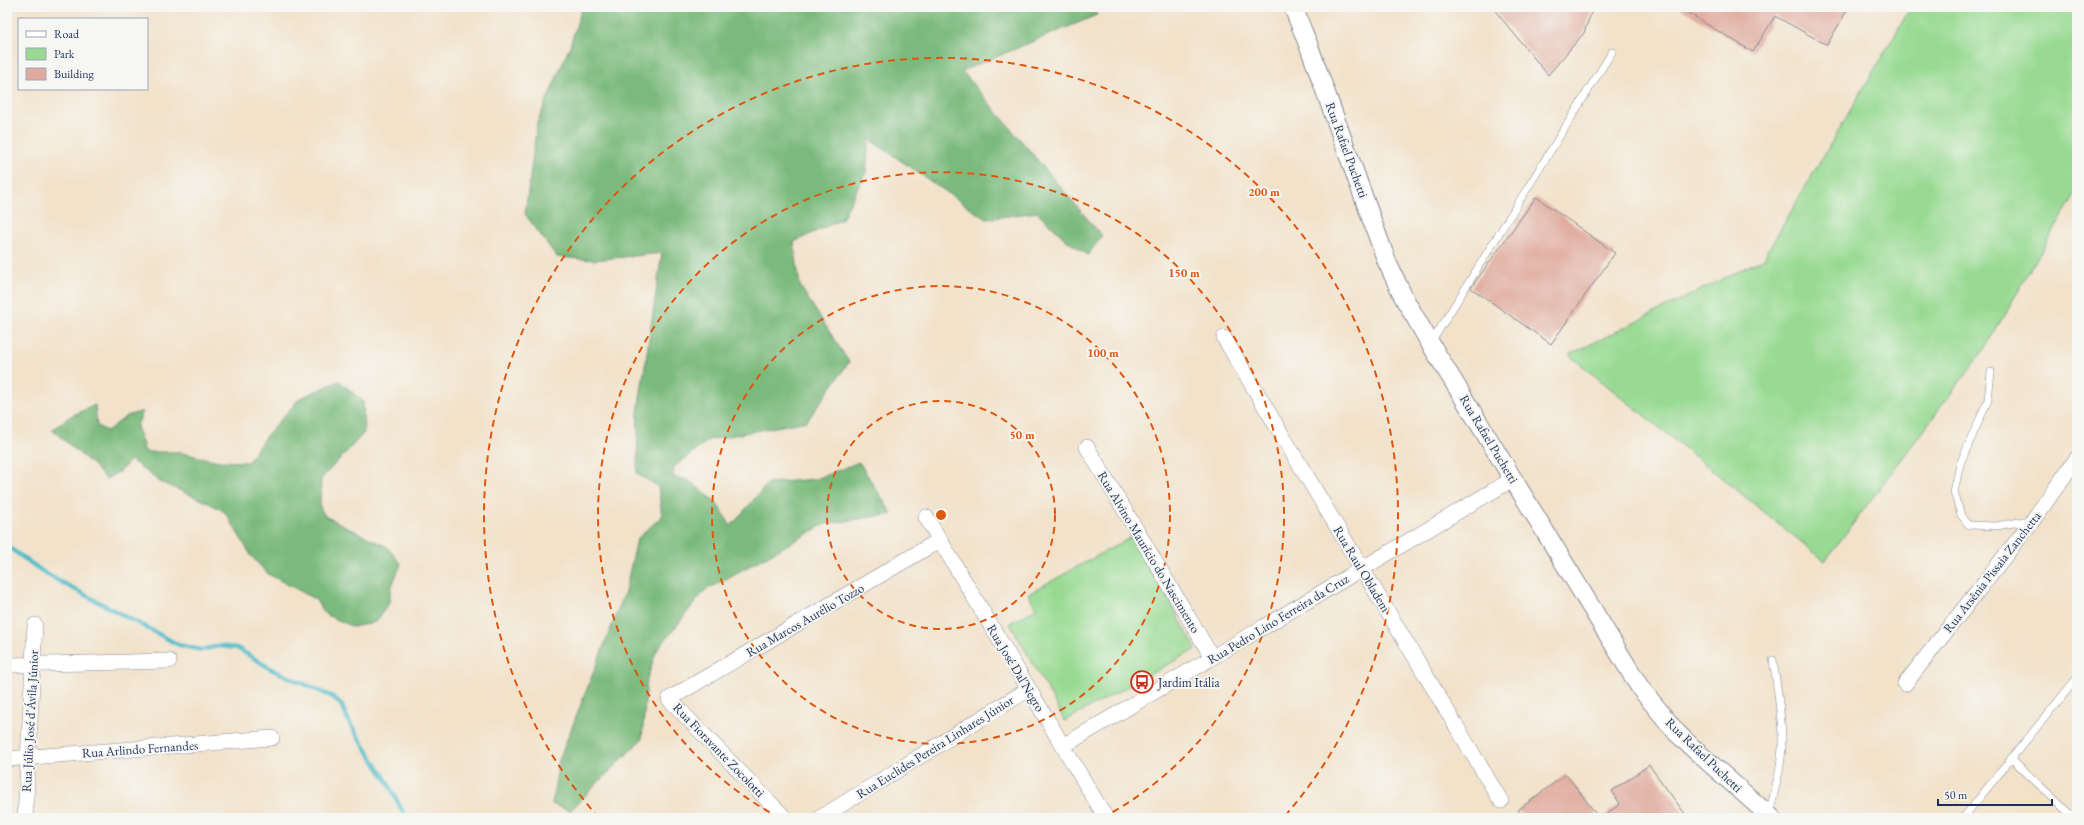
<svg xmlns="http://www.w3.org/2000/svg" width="2084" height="825" font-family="'EB Garamond',serif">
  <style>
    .green { fill: #98da92; stroke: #5a8478 }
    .forest { fill: #7aba7c; stroke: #4a746d }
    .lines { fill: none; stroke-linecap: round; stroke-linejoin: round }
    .stream { stroke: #4fbbcb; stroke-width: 4.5 }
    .building { fill: #e0ab9e }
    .service-casing { stroke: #868894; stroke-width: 8 }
    .minor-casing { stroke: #868894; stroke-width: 16 }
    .tertiary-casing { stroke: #868894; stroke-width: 20 }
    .service { stroke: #fff; stroke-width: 7 }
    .minor { stroke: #fff; stroke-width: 15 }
    .tertiary { stroke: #fff; stroke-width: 18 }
    .ring { fill: none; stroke: #de5710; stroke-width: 2; stroke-dasharray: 7 5 }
    .labels { text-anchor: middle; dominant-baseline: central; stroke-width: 4; stroke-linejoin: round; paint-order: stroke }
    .street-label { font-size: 13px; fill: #1b2f5e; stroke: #f6f6f2 }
    .poi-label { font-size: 13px; fill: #1b2f5e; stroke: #f6f6f2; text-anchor: start }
    .centre { fill: #de5710; stroke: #f6f6f2; stroke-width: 2 }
    .ring-label { font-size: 12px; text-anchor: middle; font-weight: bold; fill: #de5710; stroke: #f6f6f2; stroke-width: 4; stroke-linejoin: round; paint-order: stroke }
  </style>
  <rect width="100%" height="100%" fill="#f6f6f2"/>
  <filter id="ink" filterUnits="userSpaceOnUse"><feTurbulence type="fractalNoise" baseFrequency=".025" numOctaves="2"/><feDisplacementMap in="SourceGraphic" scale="8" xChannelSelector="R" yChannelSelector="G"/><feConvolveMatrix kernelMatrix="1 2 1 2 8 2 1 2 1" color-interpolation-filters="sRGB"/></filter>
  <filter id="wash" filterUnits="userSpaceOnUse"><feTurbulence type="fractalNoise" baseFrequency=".012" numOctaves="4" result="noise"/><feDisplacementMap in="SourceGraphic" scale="16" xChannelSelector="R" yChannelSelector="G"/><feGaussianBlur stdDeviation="0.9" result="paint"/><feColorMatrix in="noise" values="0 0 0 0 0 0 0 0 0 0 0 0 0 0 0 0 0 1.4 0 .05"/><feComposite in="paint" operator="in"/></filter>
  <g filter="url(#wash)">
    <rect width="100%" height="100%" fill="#f2e2ca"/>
    <path class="green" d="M 1911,7 L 2077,7 L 2077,191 L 1983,351 L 1825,561 L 1569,355 L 1763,259 Z
      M 1133,536 L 1196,649 L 1065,721 L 1010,623 L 1036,609 L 1028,594 Z"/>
    <path class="forest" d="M 582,7 L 1093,7 L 1097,15 L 962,71 L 1102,236 L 1088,255 L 1066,240 L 1037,212 L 986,219 L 869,139 L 866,172 L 842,219 L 794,242 L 800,286 L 849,362 L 807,421 L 709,440 L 674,467 L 673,477 L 688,480 L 715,501 L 731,526 L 768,483 L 816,479 L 859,462 L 892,514 L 825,524 L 704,591 L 656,652 L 647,679 L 642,739 L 570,811 L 552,804 L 559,760 L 625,592 L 637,539 L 662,516 L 658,486 L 637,474 L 638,412 L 662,253 L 595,260 L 557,257 L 525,214 L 537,123 L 570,46 Z
      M 339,381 L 363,401 L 364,433 L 321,479 L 320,507 L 325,516 L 387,547 L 401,564 L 391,588 L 389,603 L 376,622 L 353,627 L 325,614 L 315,599 L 268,574 L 252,557 L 225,512 L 209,503 L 160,482 L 131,460 L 120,471 L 106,479 L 92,464 L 52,430 L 69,417 L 95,405 L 97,426 L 107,431 L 127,416 L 143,411 L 137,426 L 145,452 L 177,452 L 219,461 L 248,462 L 265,437 L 300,398 Z"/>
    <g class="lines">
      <path class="stream" d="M 7,546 L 46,574 L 179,645 L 201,650 L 219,646 L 237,648 L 273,670 L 333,697 L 342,706 L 350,724 L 387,781 L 406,818"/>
    </g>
    <g id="blocks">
      <path class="building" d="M 1492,7 L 1593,7 L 1584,33 L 1548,75 Z
        M 1678,7 L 1849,7 L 1827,45 L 1775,16 L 1753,52 Z
        M 1536,197 L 1615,253 L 1551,344 L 1471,288 Z
        M 1649,765 L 1688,818 L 1601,818 L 1620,804 L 1612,791 Z
        M 1566,774 L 1599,818 L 1524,818 L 1518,810 Z"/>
    </g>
  </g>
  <g filter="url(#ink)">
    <use href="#blocks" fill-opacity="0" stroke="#868894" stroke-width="1"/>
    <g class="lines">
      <g class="service-casing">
        <path id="service" d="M 1431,343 L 1612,52
          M 1991,372 L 1988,400 L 1960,464 L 1954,492 L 1961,515 L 1969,525 L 1996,526 L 2031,520
          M 2011,758 L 2074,818
          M 1769,814 C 1775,789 1783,763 1782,737 C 1781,711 1777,685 1773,660
          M 1963,818 L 2077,678"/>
      </g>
      <g class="minor-casing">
        <path id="minor" d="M 1224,338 L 1501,801
          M 1087,447 L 1212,657
          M 926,517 L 1106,818
          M 7,665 L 169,661
          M 1905,684 L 2033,520 L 2077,458
          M 1063,746 L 1513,479
          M 7,759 L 272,738
          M 25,818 L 35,625
          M 785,818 L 669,699 L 940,540
          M 820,818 L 1029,689"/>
      </g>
      <g class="tertiary-casing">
        <path id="tertiary" d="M 1293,7 L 1310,49 L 1387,262 L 1404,298 L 1430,343 L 1641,689 L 1677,733 L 1696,751 L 1772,818"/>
      </g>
      <use href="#service" class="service"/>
      <use href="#minor" class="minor"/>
      <use href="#tertiary" class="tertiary"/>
    </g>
  </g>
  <g class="ring">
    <circle cx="941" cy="515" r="114"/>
    <circle cx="941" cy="515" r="229"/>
    <path d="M780 818A343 343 0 1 1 1102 818"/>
    <path d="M599 818A457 457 0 1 1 1283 818"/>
  </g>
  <defs>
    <g id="bus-ring" transform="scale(1.15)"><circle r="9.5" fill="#f6f6f2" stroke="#c8321e" stroke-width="1.5"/><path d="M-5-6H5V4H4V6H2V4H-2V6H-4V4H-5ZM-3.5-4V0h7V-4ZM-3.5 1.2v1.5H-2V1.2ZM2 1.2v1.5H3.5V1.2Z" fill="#c8321e"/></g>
  </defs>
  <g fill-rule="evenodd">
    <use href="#bus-ring" x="1142" y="682"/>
  </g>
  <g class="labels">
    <g class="street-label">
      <text transform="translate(1347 150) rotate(70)">Rua Rafael Puchetti</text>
      <text transform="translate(1489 439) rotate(59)">Rua Rafael Puchetti</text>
      <text transform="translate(1149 552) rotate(59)">Rua Alvino Maurício do Nascimento</text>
      <text transform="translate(1362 569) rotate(59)">Rua Raul Obladem</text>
      <text transform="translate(1992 572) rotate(-52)">Rua Arsênia Pissaia Zanchetta</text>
      <text transform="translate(1278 619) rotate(-31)">Rua Pedro Lino Ferreira da Cruz</text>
      <text transform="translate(805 620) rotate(-30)">Rua Marcos Aurélio Tozzo</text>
      <text transform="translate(1016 668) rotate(59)">Rua José Dal'Negro</text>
      <text transform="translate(30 721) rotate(-87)">Rua Júlio José d'Ávila Júnior</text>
      <text transform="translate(935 747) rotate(-32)">Rua Euclides Pereira Linhares Júnior</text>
      <text transform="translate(140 749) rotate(-4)">Rua Arlindo Fernandes</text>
      <text transform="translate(719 750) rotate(46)">Rua Fioravante Zocolotti</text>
      <text transform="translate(1704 755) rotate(44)">Rua Rafael Puchetti</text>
    </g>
    <g class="poi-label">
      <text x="1158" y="682">Jardim Itália</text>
    </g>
  </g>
  <circle cx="941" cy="515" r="6" class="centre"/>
  <g class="ring-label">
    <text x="1264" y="196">200 m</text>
    <text x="1184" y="277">150 m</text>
    <text x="1103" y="357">100 m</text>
    <text x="1022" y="439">50 m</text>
  </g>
  <rect width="2084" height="825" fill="none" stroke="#f6f6f2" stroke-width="24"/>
  <rect x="18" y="18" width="130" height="72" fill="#f6f6f2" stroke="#9ea6b7"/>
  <rect x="26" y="31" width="20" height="6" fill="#ffffff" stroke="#9ea6b7"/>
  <text x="54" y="38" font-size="12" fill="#1b2f5e">Road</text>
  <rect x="26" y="48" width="20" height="12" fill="#98da92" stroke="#9ea6b7"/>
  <text x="54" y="58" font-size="12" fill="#1b2f5e">Park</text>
  <rect x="26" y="68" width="20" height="12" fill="#e0ab9e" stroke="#9ea6b7"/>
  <text x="54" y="78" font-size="12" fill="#1b2f5e">Building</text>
  <path d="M1938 799v6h114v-6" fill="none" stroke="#1b2f5e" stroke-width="2"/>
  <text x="1944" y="799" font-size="12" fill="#1b2f5e" stroke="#f6f6f2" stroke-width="3" paint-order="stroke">50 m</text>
</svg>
